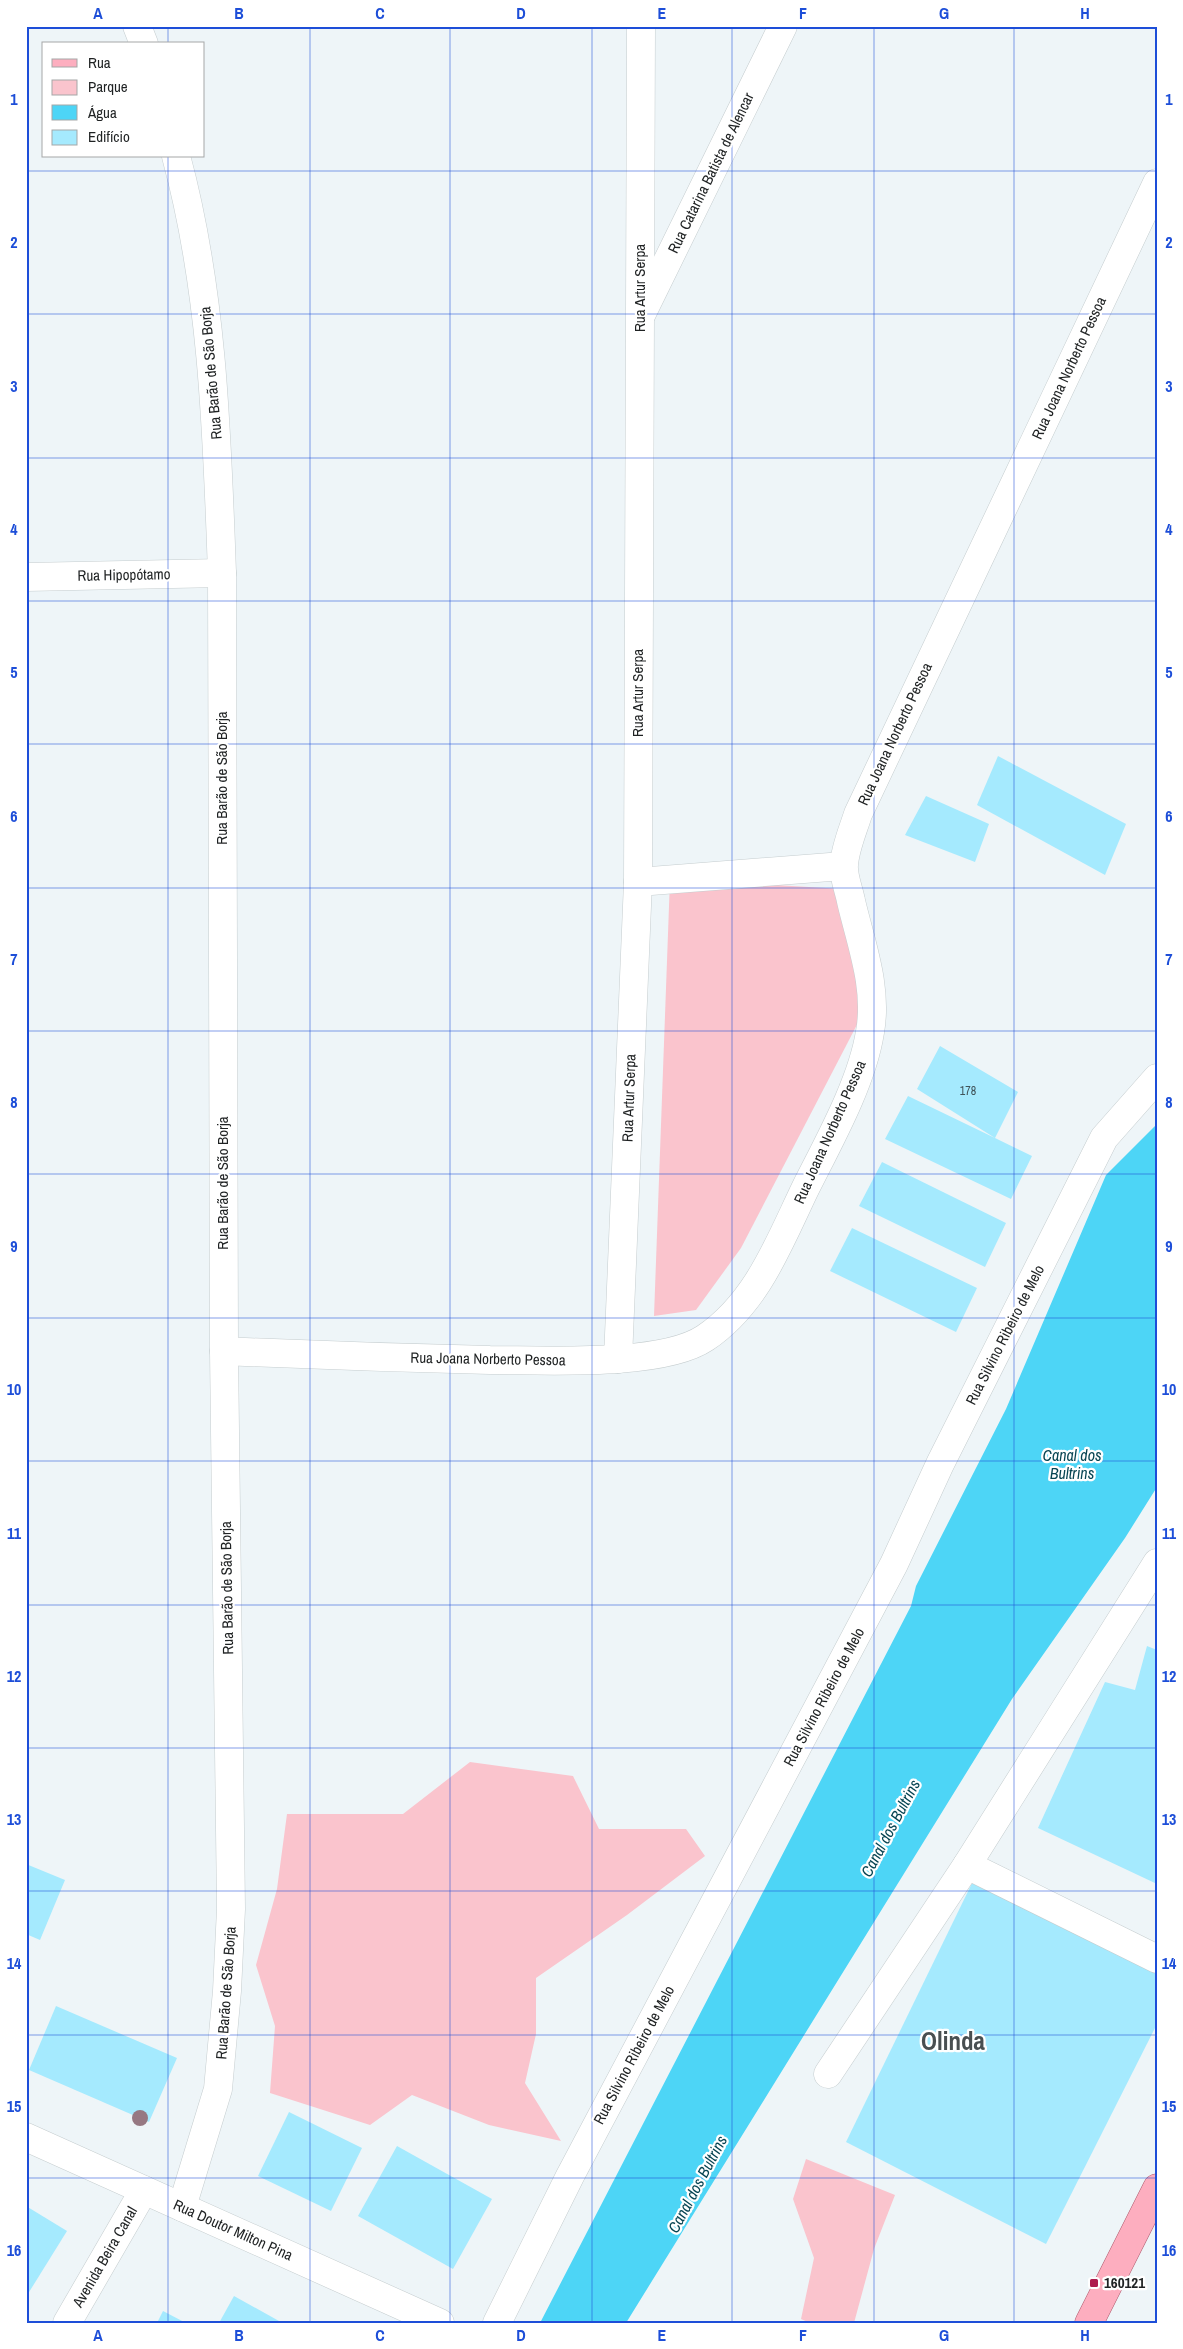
<svg xmlns="http://www.w3.org/2000/svg" width="1183" height="2349" font-family="'Archivo Narrow',sans-serif">
<style>
.green{fill:#fac4cd}
.water{fill:#4dd5f6}
.building{fill:#a5eafe}
.lines{fill:none;stroke-linecap:round;stroke-linejoin:round}
.minor-casing{stroke:#c5cdcf;stroke-width:29}
.major-casing{stroke:#ae5a6d;stroke-width:29}
.minor{stroke:#fff;stroke-width:28}
.major{stroke:#fdaebf;stroke-width:28}
.tree{fill:#967882}
.grid{fill:none;stroke:#1d4ed8;stroke-width:1;stroke-opacity:0.55}
.poi-dot{fill:#ad1b4d;stroke:#fff;stroke-width:2}
.labels{text-anchor:middle;stroke-width:4.5;stroke-linejoin:round;paint-order:stroke}
.number-label{font-size:12px;fill:#40545a}
.street-label{font-size:15px;fill:#1f2223;stroke:#fff}
.poi-label{font-size:15px;font-weight:bold;fill:#1f2223;stroke:#fff;text-anchor:start}
.water-label{font-size:16px;font-style:italic;fill:#074553;stroke:#fff}
.town-label{font-size:25px;font-weight:bold;fill:#494f51;stroke:#fff}
.neatline{fill:none;stroke:#1d4ed8;stroke-width:2}
.grid-label{font-size:16px;text-anchor:middle;font-weight:bold;fill:#1d4ed8}
</style>
<rect width="100%" height="100%" fill="#eef5f8"/>
<g class="green">
<polygon points="670,879 843,889 861,1017 741,1248 696,1310 654,1316"/>
<polygon points="470,1762 573,1776 599,1829 686,1829 705,1856 627,1915 536,1978 536,2034 525,2083 561,2141 489,2125 412,2095 370,2125 270,2093 275,2026 256,1965 277,1889 287,1814 403,1814"/>
<polygon points="806,2159 895,2195 874,2249 854,2323 810,2323 801,2319 814,2258 793,2199"/>
</g>
<polygon class="water" points="1157,1124 1157,1487 1125,1538 1012,1699 626,2323 540,2323 911,1606 916,1586 1006,1409 1106,1175"/>
<g class="building">
<polygon points="998,756 1126,824 1105,875 977,805"/>
<polygon points="926,796 989,824 975,862 905,835"/>
<polygon points="940,1046 1018,1092 995,1138 1032,1156 1011,1199 885,1139 908,1096 995,1138 917,1089"/>
<polygon points="882,1162 1006,1223 985,1267 859,1206"/>
<polygon points="852,1228 977,1288 956,1332 830,1271"/>
<polygon points="1147,1646 1157,1650 1157,1884 1038,1828 1105,1682 1135,1690"/>
<polygon points="26,1864 65,1880 40,1940 26,1934"/>
<polygon points="974,1879 1157,1974 1157,2024 1046,2244 846,2142"/>
<polygon points="56,2006 177,2058 149,2122 29,2070"/>
<polygon points="289,2112 362,2148 331,2211 258,2176"/>
<polygon points="397,2146 492,2199 453,2269 358,2216"/>
<polygon points="26,2206 67,2231 26,2297"/>
<polygon points="234,2296 279,2321 278,2323 219,2323"/>
<polygon points="163,2311 186,2323 157,2323"/>
</g>
<g class="lines">
<defs>
<g id="minor">
<polyline points="137,26 144,44"/>
<path d="M176,156C213,292 217,434 222,573L224,1351L231,1909L227,1991L218,2089L182,2207"/>
<polyline points="642,313 783,26"/>
<polyline points="26,577 222,573"/>
<polyline points="638,882 843,866"/>
<path d="M224,1351C313,1355 401,1358 490,1360C544,1360 662,1367 705,1338C757,1303 779,1243 805,1189C828,1143 862,1083 870,1032C878,987 861,944 851,901C849,890 843,876 844,865C845,848 853,830 858,814L1157,183"/>
<polyline points="618,1359 638,882 641,26"/>
<polyline points="1157,1563 967,1865 1157,1959"/>
<polyline points="828,2074 967,1865"/>
<polyline points="26,2137 440,2323"/>
<polyline points="67,2323 144,2190"/>
<polyline points="497,2323 570,2176 894,1564 940,1464 1104,1138 1157,1078"/>
</g>
<polyline id="major" points="1089,2323 1157,2188"/>
</defs>
<use href="#minor" class="minor-casing"/>
<use href="#major" class="major-casing"/>
<use href="#minor" class="minor"/>
<use href="#major" class="major"/>
</g>
<circle class="tree" cx="140" cy="2118" r="8"/>
<path class="grid" d="M168,26V44M310,26V2323M450,26V2323M592,26V2323M732,26V2323M874,26V2323M1014,26V2323M168,156V2323M26,171H1157M26,314H1157M26,458H1157M26,601H1157M26,744H1157M26,888H1157M26,1031H1157M26,1174H1157M26,1318H1157M26,1461H1157M26,1605H1157M26,1748H1157M26,1891H1157M26,2035H1157M26,2178H1157"/>
<rect class="poi-dot" x="1089" y="2278" width="10" height="10" rx="2.5"/>
<g class="labels">
<g class="number-label">
<text x="968" y="1095">178</text>
</g>
<g class="street-label">
<text transform="translate(711 173) rotate(-64)" y="5">Rua Catarina Batista de Alencar</text>
<text transform="translate(640 288) rotate(-90)" y="5">Rua Artur Serpa</text>
<text transform="translate(1069 368) rotate(-65)" y="5">Rua Joana Norberto Pessoa</text>
<text transform="translate(211 373) rotate(-95)" y="5">Rua Barão de São Borja</text>
<text transform="translate(124 575) rotate(-1)" y="5">Rua Hipopótamo</text>
<text transform="translate(638 693) rotate(-90)" y="5">Rua Artur Serpa</text>
<text transform="translate(895 734) rotate(-65)" y="5">Rua Joana Norberto Pessoa</text>
<text transform="translate(222 778) rotate(-90)" y="5">Rua Barão de São Borja</text>
<text transform="translate(629 1098) rotate(-88)" y="5">Rua Artur Serpa</text>
<text transform="translate(830 1132) rotate(-66)" y="5">Rua Joana Norberto Pessoa</text>
<text transform="translate(223 1183) rotate(-90)" y="5">Rua Barão de São Borja</text>
<text transform="translate(1005 1335) rotate(-63)" y="5">Rua Silvino Ribeiro de Melo</text>
<text transform="translate(488 1359) rotate(1)" y="5">Rua Joana Norberto Pessoa</text>
<text transform="translate(227 1588) rotate(-91)" y="5">Rua Barão de São Borja</text>
<text transform="translate(824 1697) rotate(-62)" y="5">Rua Silvino Ribeiro de Melo</text>
<text transform="translate(226 1993) rotate(-86)" y="5">Rua Barão de São Borja</text>
<text transform="translate(634 2055) rotate(-62)" y="5">Rua Silvino Ribeiro de Melo</text>
<text transform="translate(233 2230) rotate(24)" y="5">Rua Doutor Milton Pina</text>
<text transform="translate(105 2257) rotate(-60)" y="5">Avenida Beira Canal</text>
</g>
<g class="poi-label">
<text x="1104" y="2288">160121</text>
</g>
<g class="water-label">
<text x="1072" y="1461">Canal dos<tspan x="1072" dy="18">Bultrins</tspan></text>
<text transform="translate(890 1828) rotate(-62)" y="6">Canal dos Bultrins</text>
<text transform="translate(697 2184) rotate(-62)" y="6">Canal dos Bultrins</text>
</g>
<g class="town-label">
<text x="953" y="2050">Olinda</text>
</g>
</g>
<rect width="1183" height="2349" fill="none" stroke="#ffffff" stroke-width="55"/>
<rect x="42" y="42" width="162" height="115" fill="#ffffff" stroke="#a5a7a7"/>
<rect x="52" y="59" width="25" height="8" fill="#fdaebf" stroke="#a5a7a7"/>
<text x="88" y="68" font-size="15" fill="#1f2223">Rua</text>
<rect x="52" y="80" width="25" height="15" fill="#fac4cd" stroke="#a5a7a7"/>
<text x="88" y="92" font-size="15" fill="#1f2223">Parque</text>
<rect x="52" y="105" width="25" height="15" fill="#4dd5f6" stroke="#a5a7a7"/>
<text x="88" y="118" font-size="15" fill="#1f2223">Água</text>
<rect x="52" y="130" width="25" height="15" fill="#a5eafe" stroke="#a5a7a7"/>
<text x="88" y="142" font-size="15" fill="#1f2223">Edifício</text>
<rect x="28" y="28" width="1128" height="2294" class="neatline"/>
<g class="grid-label">
<text x="98" y="19">A</text>
<text x="239" y="19">B</text>
<text x="380" y="19">C</text>
<text x="521" y="19">D</text>
<text x="662" y="19">E</text>
<text x="803" y="19">F</text>
<text x="944" y="19">G</text>
<text x="1085" y="19">H</text>
<text x="14" y="105">1</text>
<text x="1169" y="105">1</text>
<text x="14" y="248">2</text>
<text x="1169" y="248">2</text>
<text x="14" y="392">3</text>
<text x="1169" y="392">3</text>
<text x="14" y="535">4</text>
<text x="1169" y="535">4</text>
<text x="14" y="678">5</text>
<text x="1169" y="678">5</text>
<text x="14" y="822">6</text>
<text x="1169" y="822">6</text>
<text x="14" y="965">7</text>
<text x="1169" y="965">7</text>
<text x="14" y="1108">8</text>
<text x="1169" y="1108">8</text>
<text x="14" y="1252">9</text>
<text x="1169" y="1252">9</text>
<text x="14" y="1395">10</text>
<text x="1169" y="1395">10</text>
<text x="14" y="1539">11</text>
<text x="1169" y="1539">11</text>
<text x="14" y="1682">12</text>
<text x="1169" y="1682">12</text>
<text x="14" y="1825">13</text>
<text x="1169" y="1825">13</text>
<text x="14" y="1969">14</text>
<text x="1169" y="1969">14</text>
<text x="14" y="2112">15</text>
<text x="1169" y="2112">15</text>
<text x="14" y="2256">16</text>
<text x="1169" y="2256">16</text>
<text x="98" y="2341">A</text>
<text x="239" y="2341">B</text>
<text x="380" y="2341">C</text>
<text x="521" y="2341">D</text>
<text x="662" y="2341">E</text>
<text x="803" y="2341">F</text>
<text x="944" y="2341">G</text>
<text x="1085" y="2341">H</text>
</g>
</svg>
